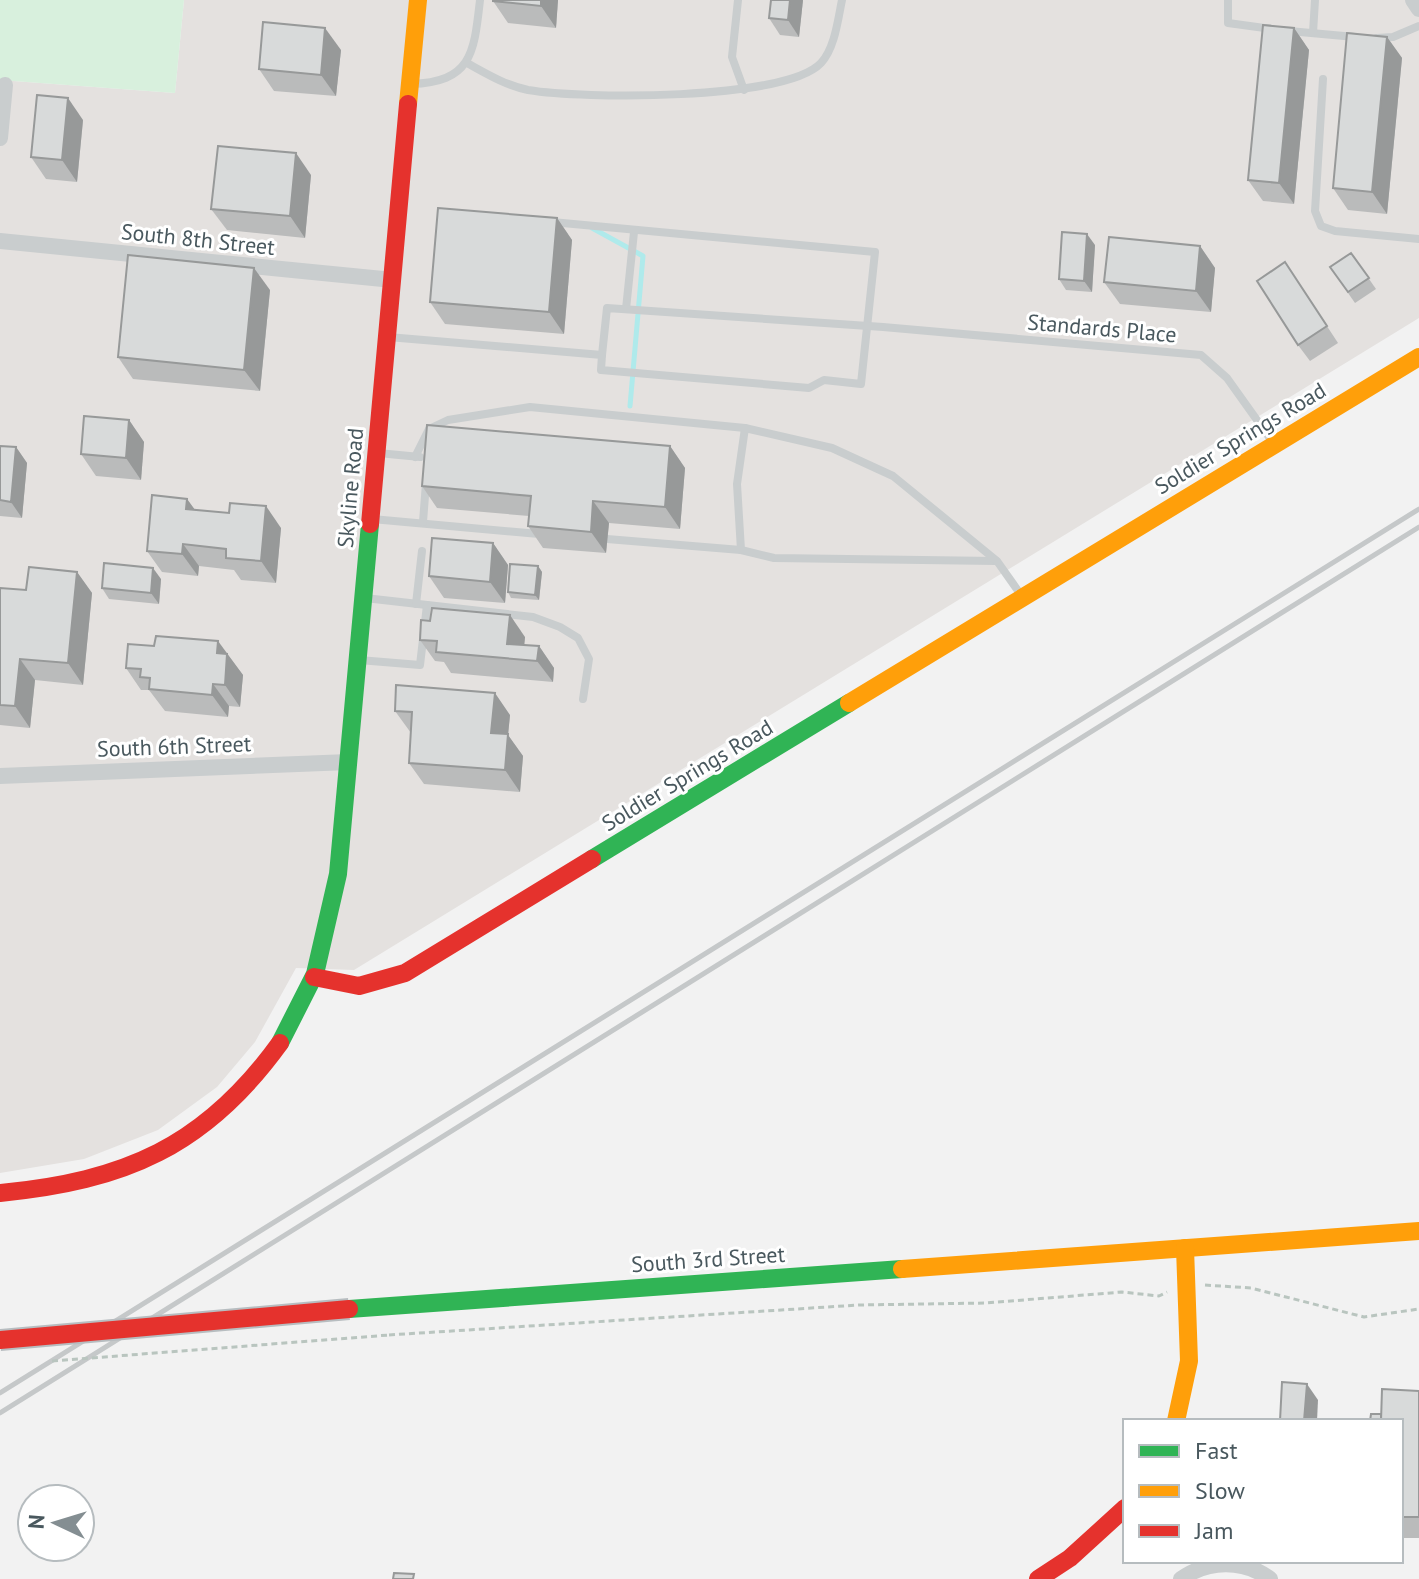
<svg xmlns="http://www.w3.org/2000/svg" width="1419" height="1579" font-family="'PT Sans',sans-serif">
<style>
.commercial{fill:#e4e1df}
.green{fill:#d8f0dd}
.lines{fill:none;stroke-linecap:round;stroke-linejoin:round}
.stream{stroke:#afeaeb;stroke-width:5}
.path{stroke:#b9c5bf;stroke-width:3;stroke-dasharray:6 4;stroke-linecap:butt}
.lane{stroke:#c9cdce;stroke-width:8}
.street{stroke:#c9cdce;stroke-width:16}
.fast{stroke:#30b455;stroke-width:18}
.slow{stroke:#ff9f0a;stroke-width:18}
.jam{stroke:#e5322d;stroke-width:18}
.rail{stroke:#c5c8c9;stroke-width:5}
.jam-bridge-casing{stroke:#b7bdc0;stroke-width:22;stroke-linecap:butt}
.path-bridge{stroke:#b9c5bf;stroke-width:3;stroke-dasharray:6 4;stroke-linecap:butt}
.jam-bridge{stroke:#e5322d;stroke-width:18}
.wall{fill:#babbbb}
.shaded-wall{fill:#979999}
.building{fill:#d8dada;stroke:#979999;stroke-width:2}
.labels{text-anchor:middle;stroke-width:6;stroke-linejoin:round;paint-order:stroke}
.street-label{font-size:22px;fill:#49585e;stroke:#fff}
</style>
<rect width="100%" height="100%" fill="#f2f2f2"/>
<polygon class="commercial" points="184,0 1419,0 1419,318 354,970 296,968 255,1042 217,1087 158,1130 84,1159 0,1173 0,80 175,93"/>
<polygon class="green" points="0,0 184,0 175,93 0,80"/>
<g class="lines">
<polyline class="stream" points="592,228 643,256 630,406"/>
<g class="path">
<polyline points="1205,1285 1251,1288 1364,1317 1419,1309"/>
<polyline points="389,1335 859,1305 986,1303 1122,1292 1159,1296 1167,1292"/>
</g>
<g class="lane">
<polyline points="738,0 732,57 744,90"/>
<polyline points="1228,0 1228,23 1272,29"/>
<polyline points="1289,31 1355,37"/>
<polyline points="1313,33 1315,0"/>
<polyline points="1377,38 1393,37 1419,26"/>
<path d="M467,63C487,74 505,85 528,90C581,99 785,101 821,63C835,48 838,19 842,0"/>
<polyline points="1323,79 1315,211 1321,226 1335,231 1419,239"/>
<path d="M411,84C472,82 474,53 480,0"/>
<polyline points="626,309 634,232"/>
<polyline points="388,337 602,355 601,370 809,388 824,380 861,384 875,252 552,222"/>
<polyline points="602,355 607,308 883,327 1201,355 1227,378 1274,444"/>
<polyline points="745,428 737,484 741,550 774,558 996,561"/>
<polyline points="378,453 420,457"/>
<polyline points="415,457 429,429 448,420 530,407 745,428 832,448 893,476 997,561 1021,595"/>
<polyline points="372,519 539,534"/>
<polyline points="423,522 426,483"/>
<polyline points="607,539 741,550"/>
<polyline points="365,598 533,617 560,627 578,638 589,659 583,699"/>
<polyline points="416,604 422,551"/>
<polyline points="359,660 420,665 427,605"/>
</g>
<g class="street">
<polyline points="1413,0 1419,9"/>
<polyline points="0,138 5,85"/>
<polyline points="0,241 393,280"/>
<polyline points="0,776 349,762"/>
<path d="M1181,1579C1208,1560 1243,1559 1270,1579"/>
</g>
<g class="fast">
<polyline points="592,859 849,703"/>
<polyline points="280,1043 315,974 338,874 370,524"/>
<polyline points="349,1309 902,1269"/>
</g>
<g class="slow">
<polyline points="408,104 418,0"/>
<polyline points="849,703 1419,357"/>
<polyline points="902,1269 1419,1231"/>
<polyline points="1176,1421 1189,1361 1185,1248"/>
</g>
<g class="jam">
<polyline points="370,524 408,104"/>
<polyline points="314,977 359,986 405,973 592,859"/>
<path d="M0,1193C124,1181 205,1147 280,1043"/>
<polyline points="1038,1579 1070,1558 1125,1508"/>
</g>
<g class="rail">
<polyline points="0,1393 1419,509"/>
<polyline points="0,1413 1419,527"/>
</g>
<defs>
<polyline id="jam-bridge" points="0,1340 349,1309"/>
</defs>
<use href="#jam-bridge" class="jam-bridge-casing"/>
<polyline class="path-bridge" points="52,1361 389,1335"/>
<use href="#jam-bridge" class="jam-bridge"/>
</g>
<g class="wall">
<polygon points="558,0 556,28 508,23 493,1"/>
<polygon points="803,0 799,37 780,35 769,18"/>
<polygon points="1294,28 1309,50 1294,204 1263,201 1248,180"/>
<polygon points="1387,37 1402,58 1387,214 1348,210 1333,188"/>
<polygon points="341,50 336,96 274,91 259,69"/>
<polygon points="83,120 77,182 46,179 31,157"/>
<polygon points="311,175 305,238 227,230 211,209"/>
<polygon points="557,218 572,240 564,334 445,324 430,302"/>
<polygon points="1095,245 1092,292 1066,290 1059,279"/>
<polygon points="1200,246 1215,268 1211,312 1120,304 1104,282"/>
<polygon points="1351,253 1376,289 1355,303 1330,267"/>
<polygon points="1296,279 1338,343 1310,361 1298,345"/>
<polygon points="270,290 260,391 133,379 118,357"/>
<polygon points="129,420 144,442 141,480 96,476 81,454"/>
<polygon points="0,446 16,447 27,463 22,518 0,516"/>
<polygon points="670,446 685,468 680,529 609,523 606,553 543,548 528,526 529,516 437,508 422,486"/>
<polygon points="187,499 195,510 281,528 276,583 241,580 234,570 199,566 198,576 162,572 147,551"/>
<polygon points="493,543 508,565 505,603 444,598 429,576"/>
<polygon points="538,566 542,572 539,600 511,598 508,592"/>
<polygon points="77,572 92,593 83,685 35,680 30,728 0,725 0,588 26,590"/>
<polygon points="161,579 159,604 109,599 102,588"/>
<polygon points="525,637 524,645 539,646 554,668 553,682 451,673 444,662 435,661 420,640"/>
<polygon points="227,654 243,675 240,707 229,706 228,717 165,711 149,690 141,690 126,668"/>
<polygon points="395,711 510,715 508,735 523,756 520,792 424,784 409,763 411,733"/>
<polygon points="1419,1391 1419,1538 1401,1538 1401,1421 1381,1414"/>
</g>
<g class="shaded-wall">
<polygon points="541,0 558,0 556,28 541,6"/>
<polygon points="790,0 803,0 799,37 788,20"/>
<polygon points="325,28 341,50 336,96 321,75"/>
<polygon points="1294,28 1309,50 1294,204 1279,183"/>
<polygon points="1387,37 1402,58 1387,214 1372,192"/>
<polygon points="68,98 83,120 77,182 62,160"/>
<polygon points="296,153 311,175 305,238 290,216"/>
<polygon points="557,218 572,240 564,334 549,312"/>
<polygon points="1087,234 1095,245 1092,292 1084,281"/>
<polygon points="1200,246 1215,268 1211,312 1196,291"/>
<polygon points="254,268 270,290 260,391 244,370"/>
<polygon points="129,420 144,442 141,480 126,458"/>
<polygon points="670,446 685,468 680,529 665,507"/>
<polygon points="16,447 27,463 22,518 11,502"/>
<polygon points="187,499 203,521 186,509"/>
<polygon points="593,501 609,523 606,553 591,532"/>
<polygon points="266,506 281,528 276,583 261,561"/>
<polygon points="493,543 508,565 505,603 490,582"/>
<polygon points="183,544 199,566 198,576 182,554"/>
<polygon points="538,566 542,572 539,600 535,595"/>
<polygon points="153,568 161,579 159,604 151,593"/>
<polygon points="77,572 92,593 83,685 68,663"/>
<polygon points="510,615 525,637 523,659 507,644"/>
<polygon points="218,641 243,675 240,707 225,685 217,653"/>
<polygon points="539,646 554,668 553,682 537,661"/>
<polygon points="20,659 35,680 30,728 15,706"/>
<polygon points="213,684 229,706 228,717 212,695"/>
<polygon points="495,693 510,715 508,735 523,756 520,792 505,770 491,733"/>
<polygon points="1307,1384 1318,1400 1317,1421 1304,1421"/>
</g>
<g class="building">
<polygon points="493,0 541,0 541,6 493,1"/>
<polygon points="771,0 790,0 788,20 769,18"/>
<polygon points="263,22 325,28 321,75 259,69"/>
<polygon points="1263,25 1294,28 1279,183 1248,180"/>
<polygon points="1347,33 1387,37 1372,192 1333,188"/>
<polygon points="37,95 68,98 62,160 31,157"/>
<polygon points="218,146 296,153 290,216 211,209"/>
<polygon points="438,208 557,218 549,312 430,302"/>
<polygon points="1062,232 1087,234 1084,281 1059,279"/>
<polygon points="1109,237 1200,246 1196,291 1104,282"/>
<polygon points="1351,253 1369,278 1348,292 1330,267"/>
<polygon points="128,255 254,268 244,370 118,357"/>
<polygon points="1285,262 1327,326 1298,345 1257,281"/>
<polygon points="84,416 129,420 126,458 81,454"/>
<polygon points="427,425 670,446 665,507 593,501 591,532 528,526 531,496 422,486"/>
<polygon points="0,446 16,447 11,502 0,500"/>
<polygon points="152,495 187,499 186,509 229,513 230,503 266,506 261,561 226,558 226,549 183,544 182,554 147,551"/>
<polygon points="432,538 493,543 490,582 429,576"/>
<polygon points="104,563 153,568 151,593 102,588"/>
<polygon points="510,564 538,566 535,595 508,592"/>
<polygon points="29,567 77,572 68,663 20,659 15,706 0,705 0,588 26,590"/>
<polygon points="432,608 510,615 507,644 539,646 537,661 436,652 437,641 420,640 421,620 430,621"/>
<polygon points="156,636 218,641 217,653 227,654 225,685 213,684 212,695 149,689 150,678 140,677 141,669 126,668 128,644 154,646"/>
<polygon points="396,685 495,693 491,733 508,734 505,770 409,763 412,712 395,711"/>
<polygon points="1282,1382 1307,1384 1304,1421 1280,1421"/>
<polygon points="1382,1389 1419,1391 1419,1517 1401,1517 1401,1421 1381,1421"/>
<polygon points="1371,1414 1381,1414 1381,1421 1370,1421"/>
<polygon points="394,1573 414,1574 413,1579 393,1579"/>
</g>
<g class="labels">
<g class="street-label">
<text transform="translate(198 239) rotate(6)" y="8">South 8th Street</text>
<text transform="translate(1102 328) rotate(5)" y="8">Standards Place</text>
<text transform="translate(1240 438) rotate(-31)" y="8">Soldier Springs Road</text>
<text transform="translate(350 488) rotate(-85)" y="8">Skyline Road</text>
<text transform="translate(174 746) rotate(-2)" y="8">South 6th Street</text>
<text transform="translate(687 775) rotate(-31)" y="8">Soldier Springs Road</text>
<text transform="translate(708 1259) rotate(-4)" y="8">South 3rd Street</text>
</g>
</g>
<rect x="1123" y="1419" width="280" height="144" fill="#ffffff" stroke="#b6bcbf" stroke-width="2"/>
<rect x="1139" y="1445" width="40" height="12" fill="#30b455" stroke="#b6bcbf" stroke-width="2"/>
<text x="1195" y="1459" font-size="24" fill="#49585e">Fast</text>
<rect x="1139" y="1485" width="40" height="12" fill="#ff9f0a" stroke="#b6bcbf" stroke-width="2"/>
<text x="1195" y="1499" font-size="24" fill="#49585e">Slow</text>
<rect x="1139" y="1525" width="40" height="12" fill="#e5322d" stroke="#b6bcbf" stroke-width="2"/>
<text x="1195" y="1539" font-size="24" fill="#49585e">Jam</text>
<g transform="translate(56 1523) rotate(274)"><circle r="38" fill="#ffffff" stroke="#b6bcbf" stroke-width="2"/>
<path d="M0-6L14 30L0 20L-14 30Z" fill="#848e92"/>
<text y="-12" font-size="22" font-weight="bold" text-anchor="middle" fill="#49585e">N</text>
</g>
</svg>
